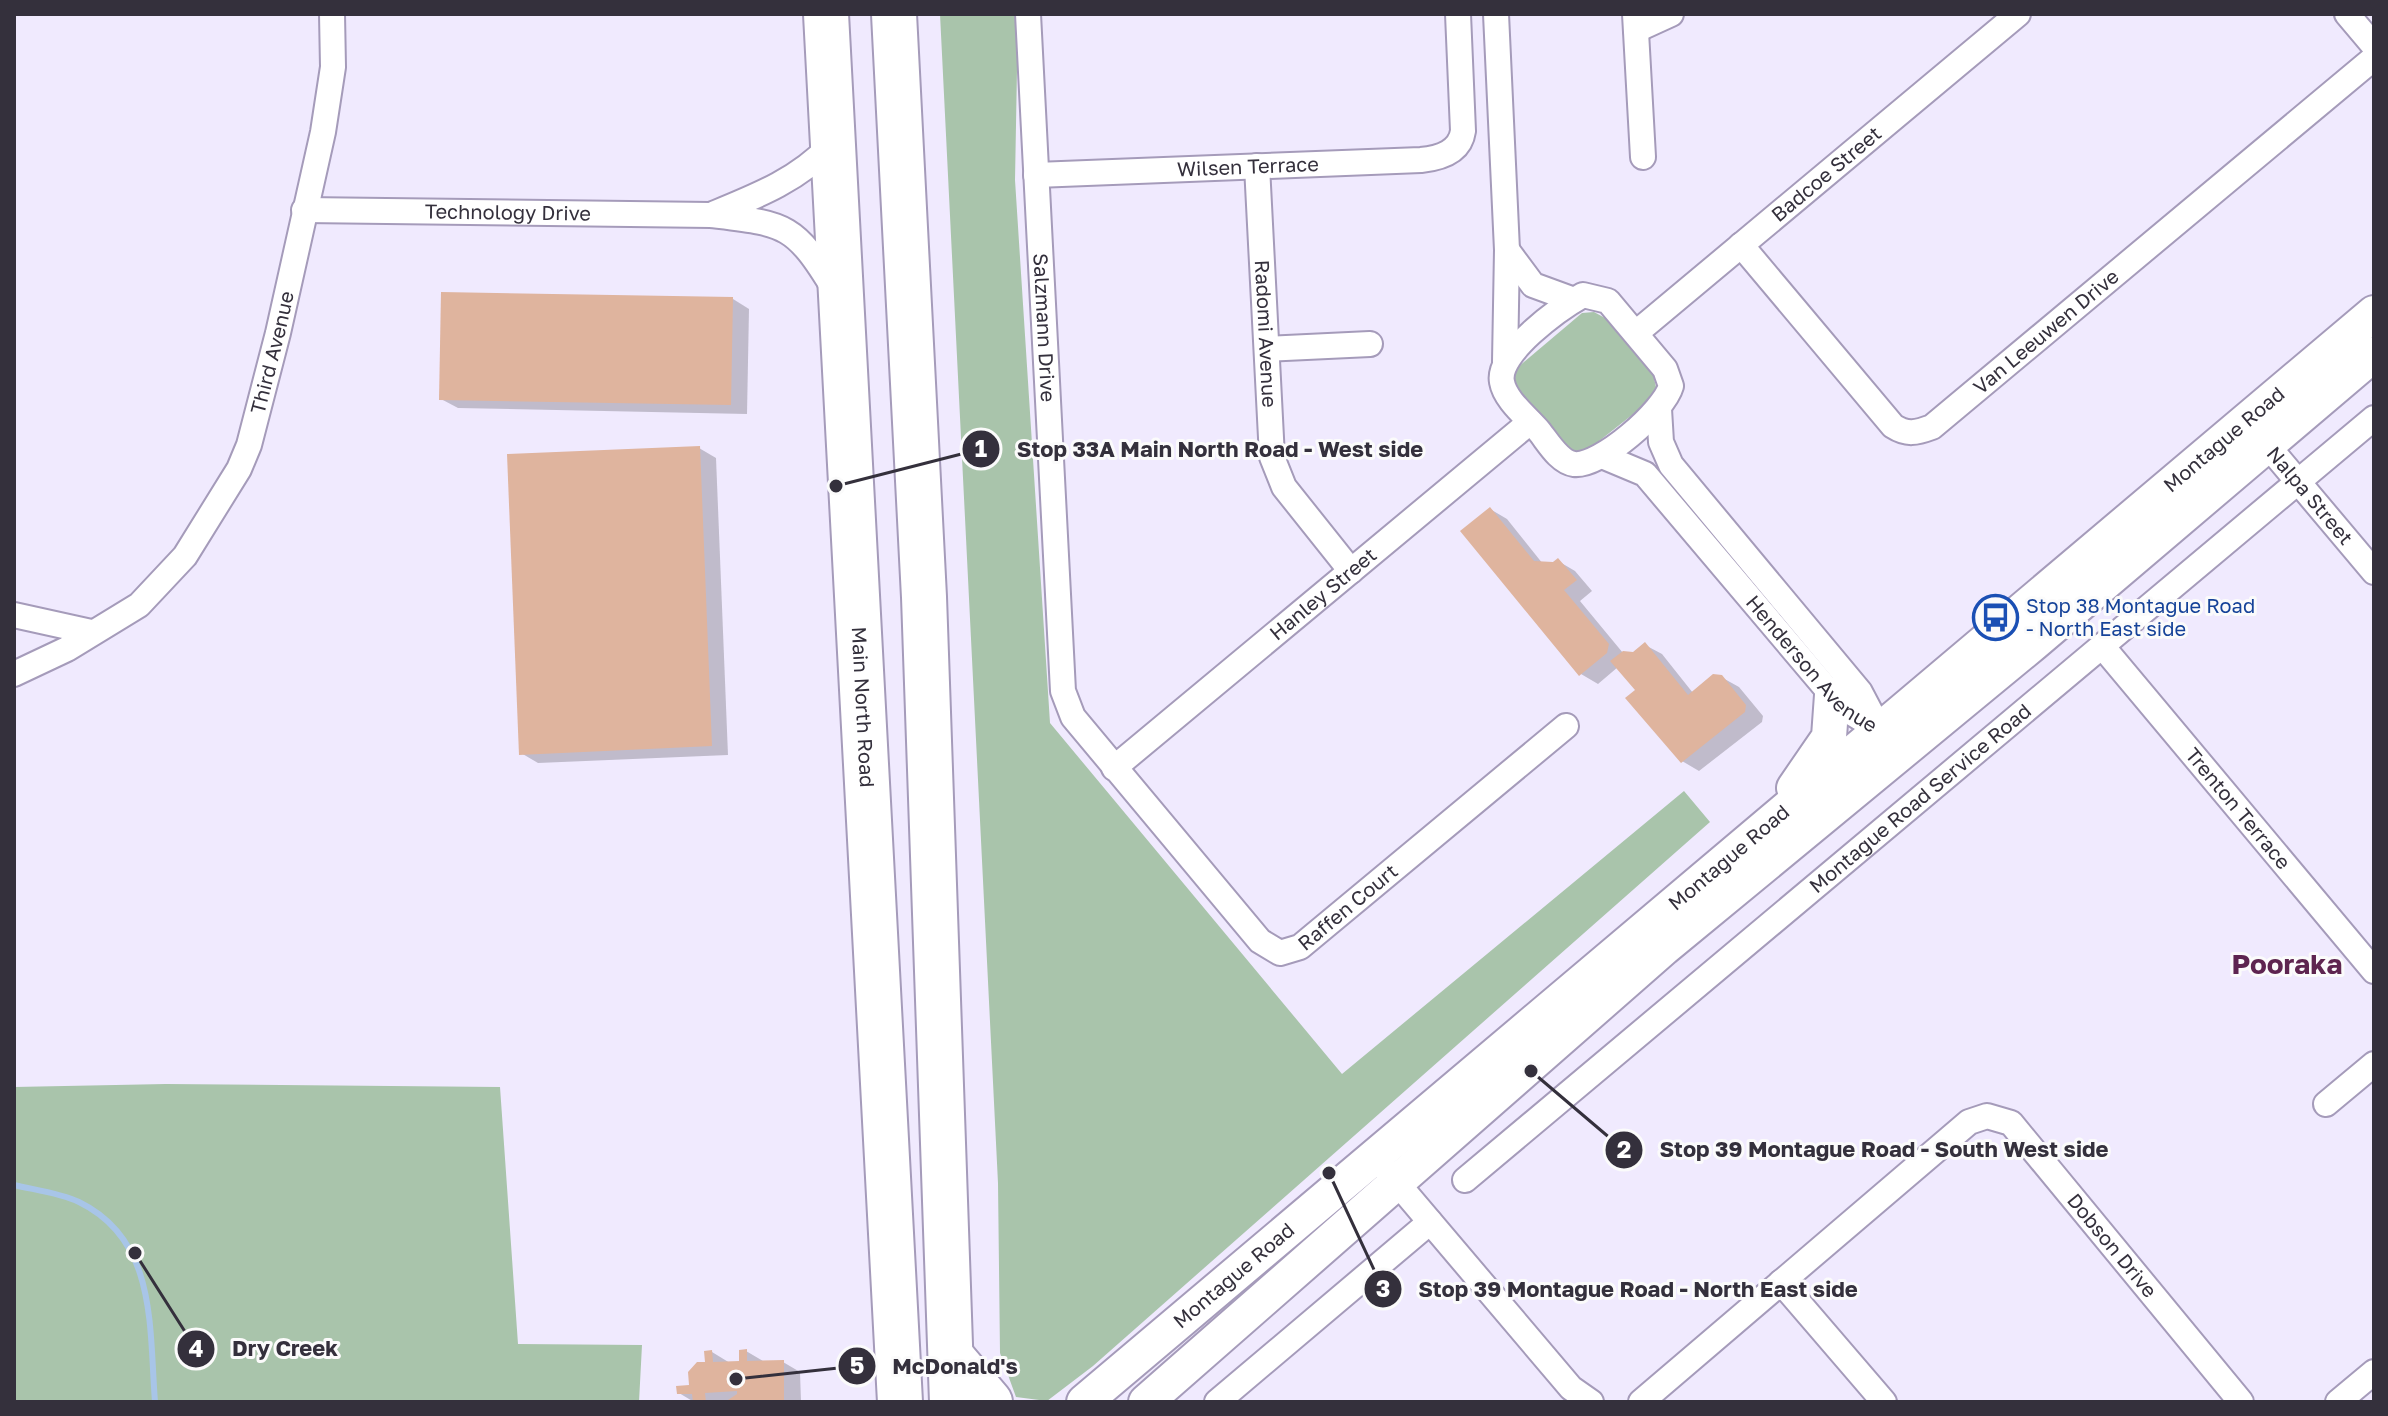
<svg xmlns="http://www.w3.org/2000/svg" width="2388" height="1416" font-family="'Golos Text',sans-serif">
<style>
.green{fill:#a9c4ab}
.shadow{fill:#0003}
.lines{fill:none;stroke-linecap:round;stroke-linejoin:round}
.stream{stroke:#a8c5e8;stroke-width:6}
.building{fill:#dfb49e}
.street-casing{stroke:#a59bba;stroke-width:28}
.secondary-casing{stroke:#a59bba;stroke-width:38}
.highway-casing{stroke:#a59bba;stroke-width:48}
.street{stroke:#fff;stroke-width:24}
.secondary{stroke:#fff;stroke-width:34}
.highway{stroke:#fff;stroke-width:44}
.labels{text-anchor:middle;stroke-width:6;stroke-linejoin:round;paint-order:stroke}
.street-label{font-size:20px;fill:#34303c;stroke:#fbfbfb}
.transit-label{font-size:20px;fill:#164399;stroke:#fbfbfb;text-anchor:start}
.district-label{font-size:28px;font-weight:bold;fill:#5e2550;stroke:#fbfbfb}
.leader{fill:none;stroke:#34303c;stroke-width:3}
.callout-dot{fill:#34303c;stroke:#fbfbfb;stroke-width:3}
.mark-label{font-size:24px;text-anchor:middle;font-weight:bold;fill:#fff}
.callout-label{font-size:22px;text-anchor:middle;font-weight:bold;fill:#34303c;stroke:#fbfbfb;stroke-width:6;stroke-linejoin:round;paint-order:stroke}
</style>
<rect width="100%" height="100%" fill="#f0eafe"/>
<g class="green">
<polygon points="940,14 1018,14 1015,180 1050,723 1342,1074 1684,791 1710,822 1093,1366 1047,1401 1016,1397 1000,1353 998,1183"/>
<polygon points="1594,312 1605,318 1653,374 1656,387 1651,400 1589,449 1579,452 1567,448 1516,387 1513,377 1518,367 1582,313"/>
<polygon points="166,1084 500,1087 518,1344 642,1345 639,1402 14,1402 14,1087"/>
</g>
<g class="shadow">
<polygon points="733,299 749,309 747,414 458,408 441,399"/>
<polygon points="699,448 716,458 728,755 538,763 521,753"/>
<polygon points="1490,509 1507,519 1543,564 1558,561 1575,571 1592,591 1580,601 1623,653 1634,654 1645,645 1662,654 1693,693 1721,677 1739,687 1763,716 1762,722 1699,771 1682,761 1638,690 1618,667 1598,684 1581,674"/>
<polygon points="746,1351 763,1361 783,1362 800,1372 801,1402 694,1402 679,1393 691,1387 712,1352 730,1363 741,1363"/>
</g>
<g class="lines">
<path class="stream" d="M14,1185C35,1190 60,1193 79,1202C157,1240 149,1326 155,1402"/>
</g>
<g class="building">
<polygon points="441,292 733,297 731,405 439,400"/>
<polygon points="700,446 712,746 519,755 507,454"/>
<polygon points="1490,507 1534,561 1553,562 1558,558 1577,580 1564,590 1609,644 1607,653 1579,676 1460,531"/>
<polygon points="1645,642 1688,695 1713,674 1722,675 1746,705 1745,712 1681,763 1625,698 1635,690 1610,661 1623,651 1633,652"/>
<polygon points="747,1349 747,1361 784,1360 784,1402 725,1402 737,1394 737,1391 705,1393 706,1402 693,1402 692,1394 677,1394 676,1386 689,1385 688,1372 697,1362 705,1362 704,1351 712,1350 713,1362 739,1361 739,1350"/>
</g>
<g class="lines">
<defs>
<g id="street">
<path id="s1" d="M1028,14L1063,691L1073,717L1260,941L1280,953L1300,947L1566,726"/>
<polyline points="1496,14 1507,250 1505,362"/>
<polyline points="1635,14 1643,157"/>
<polyline points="2347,14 2374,46"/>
<polyline points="1636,30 1671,14"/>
<path id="s2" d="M1257,166L1272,457L1284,487L1351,571"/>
<path id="s3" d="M1036,175L1421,160C1440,158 1460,152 1463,131L1458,14"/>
<path id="s4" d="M304,210L711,215C785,224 794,223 834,289"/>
<path d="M713,214C757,196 798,180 831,145"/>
<path id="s5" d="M1741,245L1893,426C1907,435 1916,433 1932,427L2374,58"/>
<polyline points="1507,250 1533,285 1574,300"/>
<path d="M1583,295L1608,301L1665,369L1671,386C1664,411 1600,467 1574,464C1559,462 1548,442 1539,431C1527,417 1505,400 1502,382C1496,353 1560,308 1583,295Z"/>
<path id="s6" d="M1636,333L2018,14"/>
<polyline points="1267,349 1370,344"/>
<polyline points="1659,409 1661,442 1671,465 1860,692 1880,730"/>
<path id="s7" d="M2257,433L2374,572"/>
<path id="s8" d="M1602,456L1645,474L1842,707L1878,729"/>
<polyline points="14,615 91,632"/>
<path id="s9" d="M2102,646L2374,971"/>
<path id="s10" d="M14,674L67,649L139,605L185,556L239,469L249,445L278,333L323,132L333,67L332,14"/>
<path id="s11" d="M1114,768L1530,422"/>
<polyline points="2326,1104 2374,1064"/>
<polyline points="1387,1171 1571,1388 1591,1402"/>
<path id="s12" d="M1465,1180L2374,418"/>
<polyline points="1781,1282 1884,1402"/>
<polyline points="1217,1402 1430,1222"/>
<path id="s13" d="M1641,1402L1969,1122L1987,1116L2011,1123L2241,1402"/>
<polyline points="2338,1402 2374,1372"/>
</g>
<g id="secondary">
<polyline points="1794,788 1829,737 1832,695"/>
<path id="s14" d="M1084,1402L2374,313"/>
<polyline points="1146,1402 1664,948 2034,643 2374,354"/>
</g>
<g id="highway">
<path id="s15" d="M826,14L900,1402"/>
<polyline points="894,14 924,597 952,1402"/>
<polyline points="951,1356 990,1402"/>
</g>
</defs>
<use href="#street" class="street-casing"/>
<use href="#secondary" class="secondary-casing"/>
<use href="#highway" class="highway-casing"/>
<use href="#street" class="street"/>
<use href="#secondary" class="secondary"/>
<use href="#highway" class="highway"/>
</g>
<defs>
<symbol id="bus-ring" viewBox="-11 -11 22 22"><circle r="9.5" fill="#fbfbfb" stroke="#1a4fb4" stroke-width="1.5"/><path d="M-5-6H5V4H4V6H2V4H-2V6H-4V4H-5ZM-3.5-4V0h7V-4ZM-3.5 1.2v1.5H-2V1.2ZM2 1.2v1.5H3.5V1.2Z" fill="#1a4fb4"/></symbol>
</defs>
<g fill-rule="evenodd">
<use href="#bus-ring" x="1970" y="592" width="51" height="51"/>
</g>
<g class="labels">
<g class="street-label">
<text dy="7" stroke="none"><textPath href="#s3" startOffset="212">Wilsen Terrace</textPath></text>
<text dy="7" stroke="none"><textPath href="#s6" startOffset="248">Badcoe Street</textPath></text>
<text dy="7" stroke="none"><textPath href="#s4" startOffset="204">Technology Drive</textPath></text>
<text dy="7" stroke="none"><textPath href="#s1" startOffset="314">Salzmann Drive</textPath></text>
<text dy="7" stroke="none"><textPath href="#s5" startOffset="426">Van Leeuwen Drive</textPath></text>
<text dy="7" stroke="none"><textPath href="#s2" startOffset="168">Radomi Avenue</textPath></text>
<text dy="7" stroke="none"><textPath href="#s10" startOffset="434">Third Avenue</textPath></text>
<text dy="7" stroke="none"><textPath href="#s14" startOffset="1492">Montague Road</textPath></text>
<text dy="7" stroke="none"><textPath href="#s7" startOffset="82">Nalpa Street</textPath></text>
<text dy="7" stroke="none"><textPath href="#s11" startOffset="272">Hanley Street</textPath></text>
<text dy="7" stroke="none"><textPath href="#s8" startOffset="300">Henderson Avenue</textPath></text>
<text dy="7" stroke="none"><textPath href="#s15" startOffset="694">Main North Road</textPath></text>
<text dy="7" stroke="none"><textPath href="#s12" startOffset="594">Montague Road Service Road</textPath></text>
<text dy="7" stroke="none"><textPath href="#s9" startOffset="212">Trenton Terrace</textPath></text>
<text dy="7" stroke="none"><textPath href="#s14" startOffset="844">Montague Road</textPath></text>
<text dy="7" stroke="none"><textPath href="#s1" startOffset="1104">Raffen Court</textPath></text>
<text dy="7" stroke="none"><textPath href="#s13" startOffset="634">Dobson Drive</textPath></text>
<text dy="7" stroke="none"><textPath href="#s14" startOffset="196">Montague Road</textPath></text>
</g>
<g class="transit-label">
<text x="2026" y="613">Stop 38 Montague Road<tspan x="2026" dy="23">- North East side</tspan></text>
</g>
<g class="district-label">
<text x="2287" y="974">Pooraka</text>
</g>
</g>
<path class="leader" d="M836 486L981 449M1531 1071L1624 1150M1329 1173L1383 1289M135 1253L196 1349M736 1379L857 1366"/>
<g class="callout-dot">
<circle cx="836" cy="486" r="8"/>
<circle cx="1531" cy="1071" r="8"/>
<circle cx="1329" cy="1173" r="8"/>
<circle cx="135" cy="1253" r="8"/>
<circle cx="736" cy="1379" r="8"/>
<circle cx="981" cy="449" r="20"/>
<circle cx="1624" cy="1150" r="20"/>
<circle cx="1383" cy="1289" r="20"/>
<circle cx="196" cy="1349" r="20"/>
<circle cx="857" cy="1366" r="20"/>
</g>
<g class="mark-label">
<text x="981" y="457">1</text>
<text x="1624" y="1158">2</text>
<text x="1383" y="1297">3</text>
<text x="196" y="1357">4</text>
<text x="857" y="1374">5</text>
</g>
<g class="callout-label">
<text x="1220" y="457">Stop 33A Main North Road - West side</text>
<text x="1884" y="1157">Stop 39 Montague Road - South West side</text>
<text x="1638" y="1297">Stop 39 Montague Road - North East side</text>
<text x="285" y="1356">Dry Creek</text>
<text x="955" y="1374">McDonald's</text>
</g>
<rect width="2388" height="1416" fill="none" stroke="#34303c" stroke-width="32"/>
</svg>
